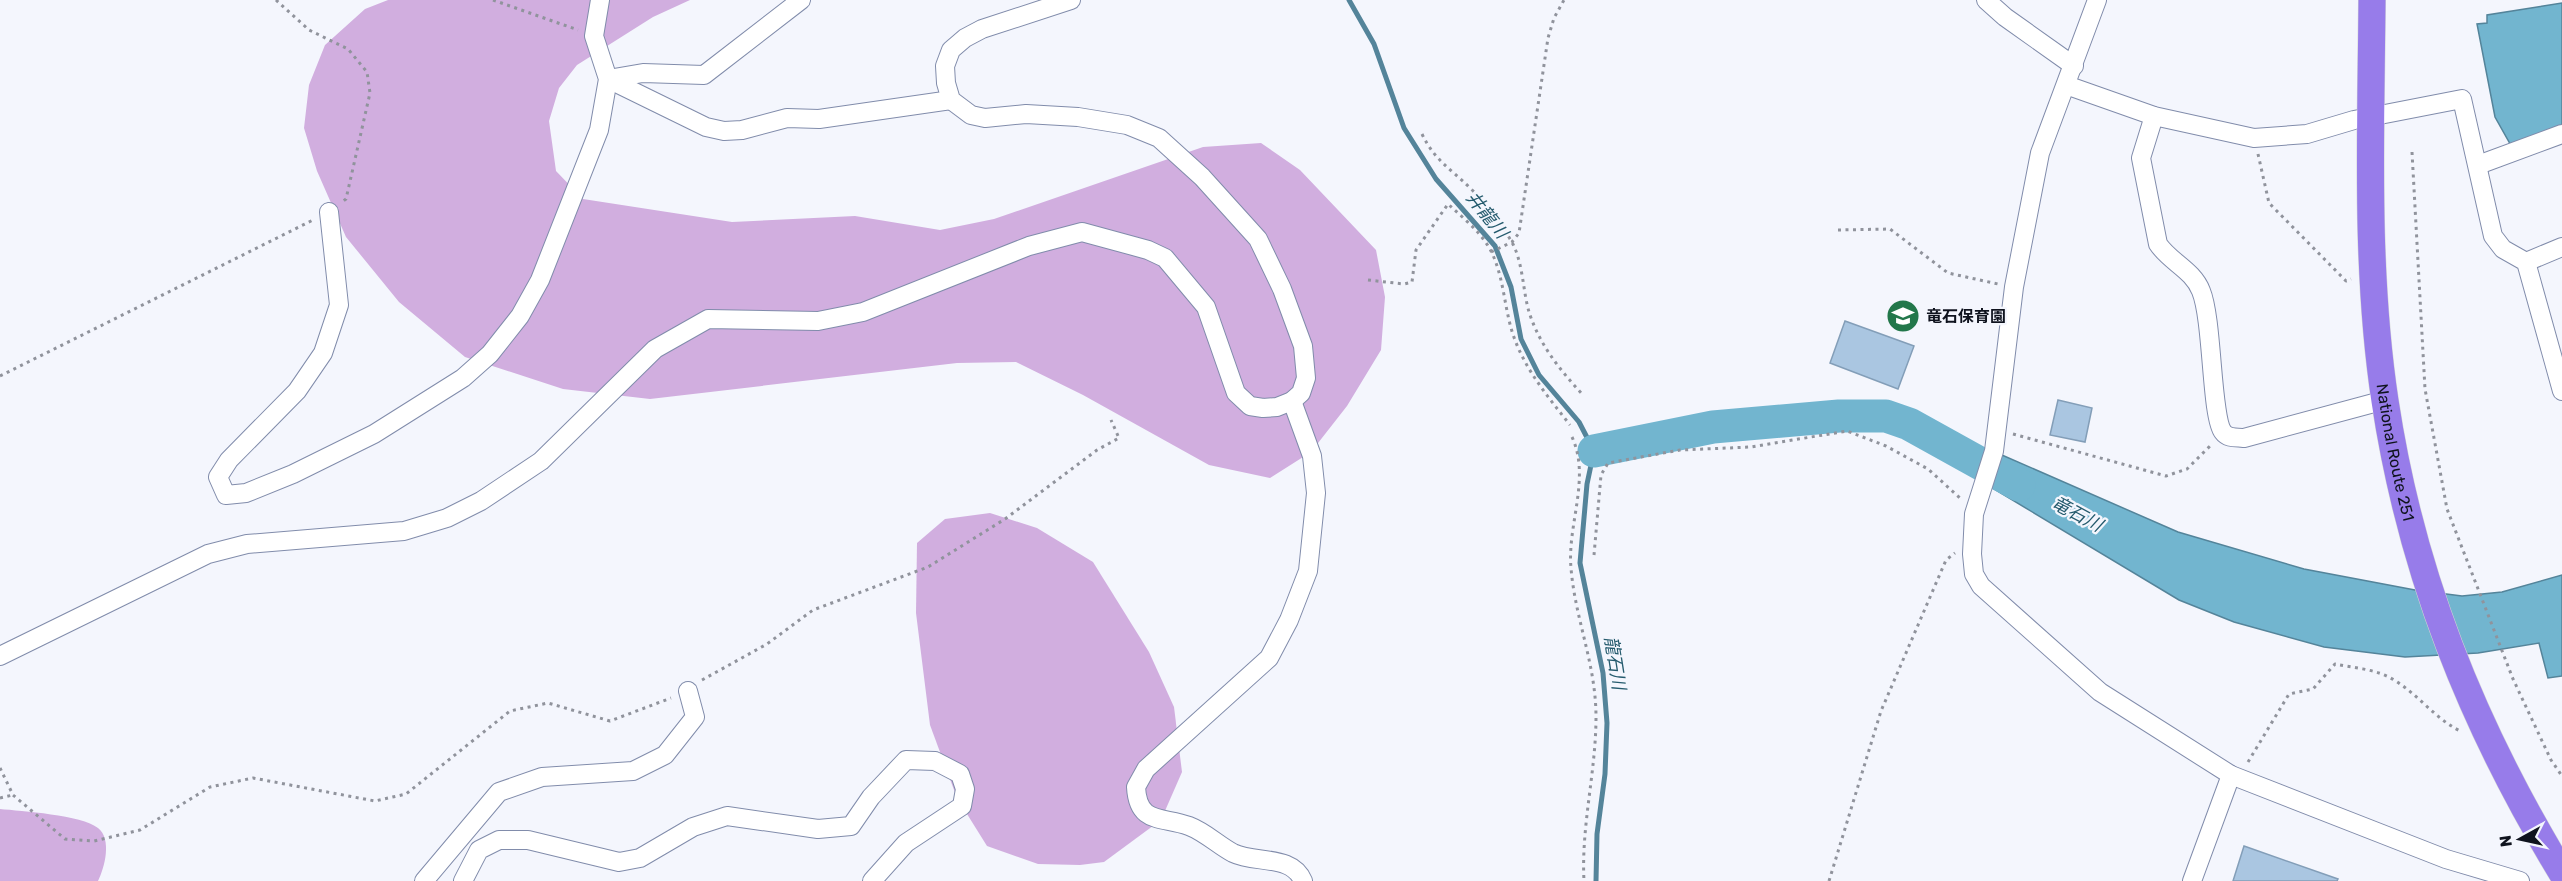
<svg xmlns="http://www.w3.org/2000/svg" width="2562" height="881" font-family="Rubik,'Noto Sans JP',sans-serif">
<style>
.forest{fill:#d1aedf}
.water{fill:#72b5cf;stroke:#54849a;stroke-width:1.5}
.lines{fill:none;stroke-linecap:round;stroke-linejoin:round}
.stream{stroke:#54849a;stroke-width:5}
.river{stroke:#72b5cf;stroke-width:33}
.building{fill:#aac6e1;stroke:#839eb8;stroke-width:1.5}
.minor-casing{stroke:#818cab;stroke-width:20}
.highway-casing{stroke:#d4d5d6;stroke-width:28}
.path{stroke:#90939c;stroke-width:3;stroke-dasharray:3 4.5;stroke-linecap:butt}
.minor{stroke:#fff;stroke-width:18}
.highway{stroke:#977cea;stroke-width:27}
.labels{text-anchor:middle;stroke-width:4.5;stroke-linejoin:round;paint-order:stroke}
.poi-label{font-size:16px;font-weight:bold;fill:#0f131e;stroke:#f4f6fd;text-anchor:start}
.street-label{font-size:16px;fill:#0f131e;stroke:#f4f6fd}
.water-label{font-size:18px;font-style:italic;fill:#255b6e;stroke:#f4f6fd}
</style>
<rect width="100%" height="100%" fill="#f4f6fd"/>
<g class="forest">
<polygon points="388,0 690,0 653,17 577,65 559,88 549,121 556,171 583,199 732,222 855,216 940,230 994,219 1203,147 1261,143 1300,170 1376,250 1385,297 1381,350 1347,406 1311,452 1270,478 1209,465 1083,395 1016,362 957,363 650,399 563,389 465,357 399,302 346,237 317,171 304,128 309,85 325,45 365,9"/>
<polygon points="990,513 1037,528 1093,562 1149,652 1174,707 1182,772 1161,820 1104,862 1080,865 1038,864 987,846 957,798 930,725 916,613 917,543 945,519"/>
<path d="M0,809C21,811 82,815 98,828C112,839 105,867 98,881H0Z"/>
</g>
<g class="water">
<polygon points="2562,3 2562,130 2513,149 2495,117 2477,24 2487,23 2487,15"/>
<polygon points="1995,452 2178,532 2304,569 2415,590 2462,596 2502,592 2562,575 2562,676 2548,678 2539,643 2478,653 2405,657 2324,647 2234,622 2179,600 1984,483"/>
</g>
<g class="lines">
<polyline class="stream" points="1349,0 1374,44 1404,128 1436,179 1495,246 1511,287 1521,339 1539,375 1579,422 1594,451 1587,484 1580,563 1603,673 1607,723 1605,774 1597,834 1596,881"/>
<polyline class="river" points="1594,451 1713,427 1839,416 1886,416 1909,424 2019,485"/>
</g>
<g class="building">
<polygon points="1845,321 1914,346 1898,389 1830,363"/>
<polygon points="2058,400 2092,408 2085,442 2050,435"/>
<polygon points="2244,846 2338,879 2337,881 2233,881"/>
</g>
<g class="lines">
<defs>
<g id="minor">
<polyline points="1986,0 2005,17 2074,66"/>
<polyline points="2097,0 2040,153 2014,287 1994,451 1974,514 1972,554 1974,574 1981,586 2100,692 2231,775 2446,859 2520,881"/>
<polyline points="608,79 706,127 724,131 742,130 787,118 819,119 951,100"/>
<polyline points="608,79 643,73 704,75 801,0"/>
<polyline points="2066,85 2154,116 2254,138 2307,134 2354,120 2462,99 2493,236 2503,249 2526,262 2562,391"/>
<path d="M2154,116L2141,158L2158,244C2170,262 2193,270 2201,291C2213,320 2211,417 2223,432C2228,439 2237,437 2244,438L2385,400"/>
<polyline points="2478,165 2562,134"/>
<polyline points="329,212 339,305 323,353 297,391 229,460 218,477 226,495 246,493 293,474 374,434 463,378 490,354 520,316 540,280 599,130 608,79 594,36 600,0"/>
<polyline points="2526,262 2562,247"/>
<path d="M1292,401L1312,456L1316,493L1308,571L1289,620L1269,658L1146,769L1136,787C1138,825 1162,816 1189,826C1205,832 1218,845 1233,853C1255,864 1292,854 1303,881"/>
<polyline points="0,656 208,554 247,544 404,531 447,518 481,501 541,461 655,349 708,319 818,321 863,312 1029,246 1082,232 1148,250 1165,258 1206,307 1236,393 1250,406 1263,408 1277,407 1292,401 1301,393 1306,378 1303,346 1282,289 1258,239 1202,177 1159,138 1127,125 1078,117 1026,114 985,118 971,115 951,100 946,83 945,66 951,50 965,38 982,29 1071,0"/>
<polyline points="424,881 499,792 542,777 633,771 665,755 695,717 688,691"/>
<polyline points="463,881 479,850 499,840 528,840 619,862 640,858 693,827 727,816 818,829 851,826 871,797 906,760 935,761 960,774 965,789 962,806 906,843 872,881"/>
<polyline points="2192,881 2231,775"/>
</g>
<g id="highway">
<path id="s1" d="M2372,0C2371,133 2365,269 2385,401C2411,573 2472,725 2562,873"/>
</g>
</defs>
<use href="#minor" class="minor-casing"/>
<use href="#highway" class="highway-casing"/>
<g class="path">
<polyline points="276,0 309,30 348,49 367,72 370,93 346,199 342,202"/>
<polyline points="493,0 578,30"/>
<path d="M1422,134C1435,161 1450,168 1470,188C1486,203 1499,220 1510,239C1524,261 1522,291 1530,315C1541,347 1561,371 1583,395"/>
<polyline points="2412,152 2425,389 2447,509 2513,679 2551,760 2562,776"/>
<polyline points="2258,154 2269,203 2346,281 2351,279"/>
<polyline points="1838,230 1890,229 1948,273 1998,284"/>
<polyline points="1491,252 1512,242 1519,233 1548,38 1554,18 1564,0"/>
<path d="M1368,280L1404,284L1412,282L1416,250L1448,204C1463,218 1481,232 1491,251C1505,279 1504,312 1515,340C1527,372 1549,398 1570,425"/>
<polyline points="0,376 313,220"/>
<polyline points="2013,434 2166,476 2187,469 2211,445"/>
<path d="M1572,437C1591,478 1567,525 1571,568C1575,619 1596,664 1596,717C1596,772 1581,826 1584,881"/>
<polyline points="1594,555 1601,475 1608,463 1680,450 1751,447 1847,431 1886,446 1928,469 1960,498"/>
<polyline points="702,680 767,644 813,610 928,567 1005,519 1097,450 1119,438 1111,420"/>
<path d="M2248,762L2289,694L2313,689L2335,664C2354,668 2377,669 2394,680C2419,695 2435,719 2462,732"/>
<polyline points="0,768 13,795 65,839 94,841 140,830 210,787 253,778 375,801 406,794 510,711 548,703 610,721 671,698"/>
<polyline points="0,798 13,795"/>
<polyline points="1829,881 1881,711 1946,560 1955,553"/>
</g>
<use href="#minor" class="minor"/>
<use href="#highway" class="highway"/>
</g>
<defs>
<symbol id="school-disc" viewBox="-11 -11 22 22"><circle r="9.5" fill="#22774a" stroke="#f4f6fd"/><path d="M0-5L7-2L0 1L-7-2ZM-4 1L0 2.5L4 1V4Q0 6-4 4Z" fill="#fff"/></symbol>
</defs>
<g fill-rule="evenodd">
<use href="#school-disc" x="1884" y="297" width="38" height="38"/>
</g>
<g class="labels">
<g class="poi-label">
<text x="1926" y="322">竜石保育園</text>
</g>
<g class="street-label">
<text dy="6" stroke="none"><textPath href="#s1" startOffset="454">National Route 251</textPath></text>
</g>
<g class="water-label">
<text transform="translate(1487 215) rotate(51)" y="6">井龍川</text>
<text transform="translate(2077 514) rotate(28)" y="6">竜石川</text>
<text transform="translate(1615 663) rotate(81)" y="6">龍石川</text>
</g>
</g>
<g transform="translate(2520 839) rotate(262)" stroke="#f4f6fd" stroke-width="4.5" paint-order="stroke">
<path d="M0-4.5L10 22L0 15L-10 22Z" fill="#0f131e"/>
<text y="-9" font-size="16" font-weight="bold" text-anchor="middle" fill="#0f131e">N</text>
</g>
</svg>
